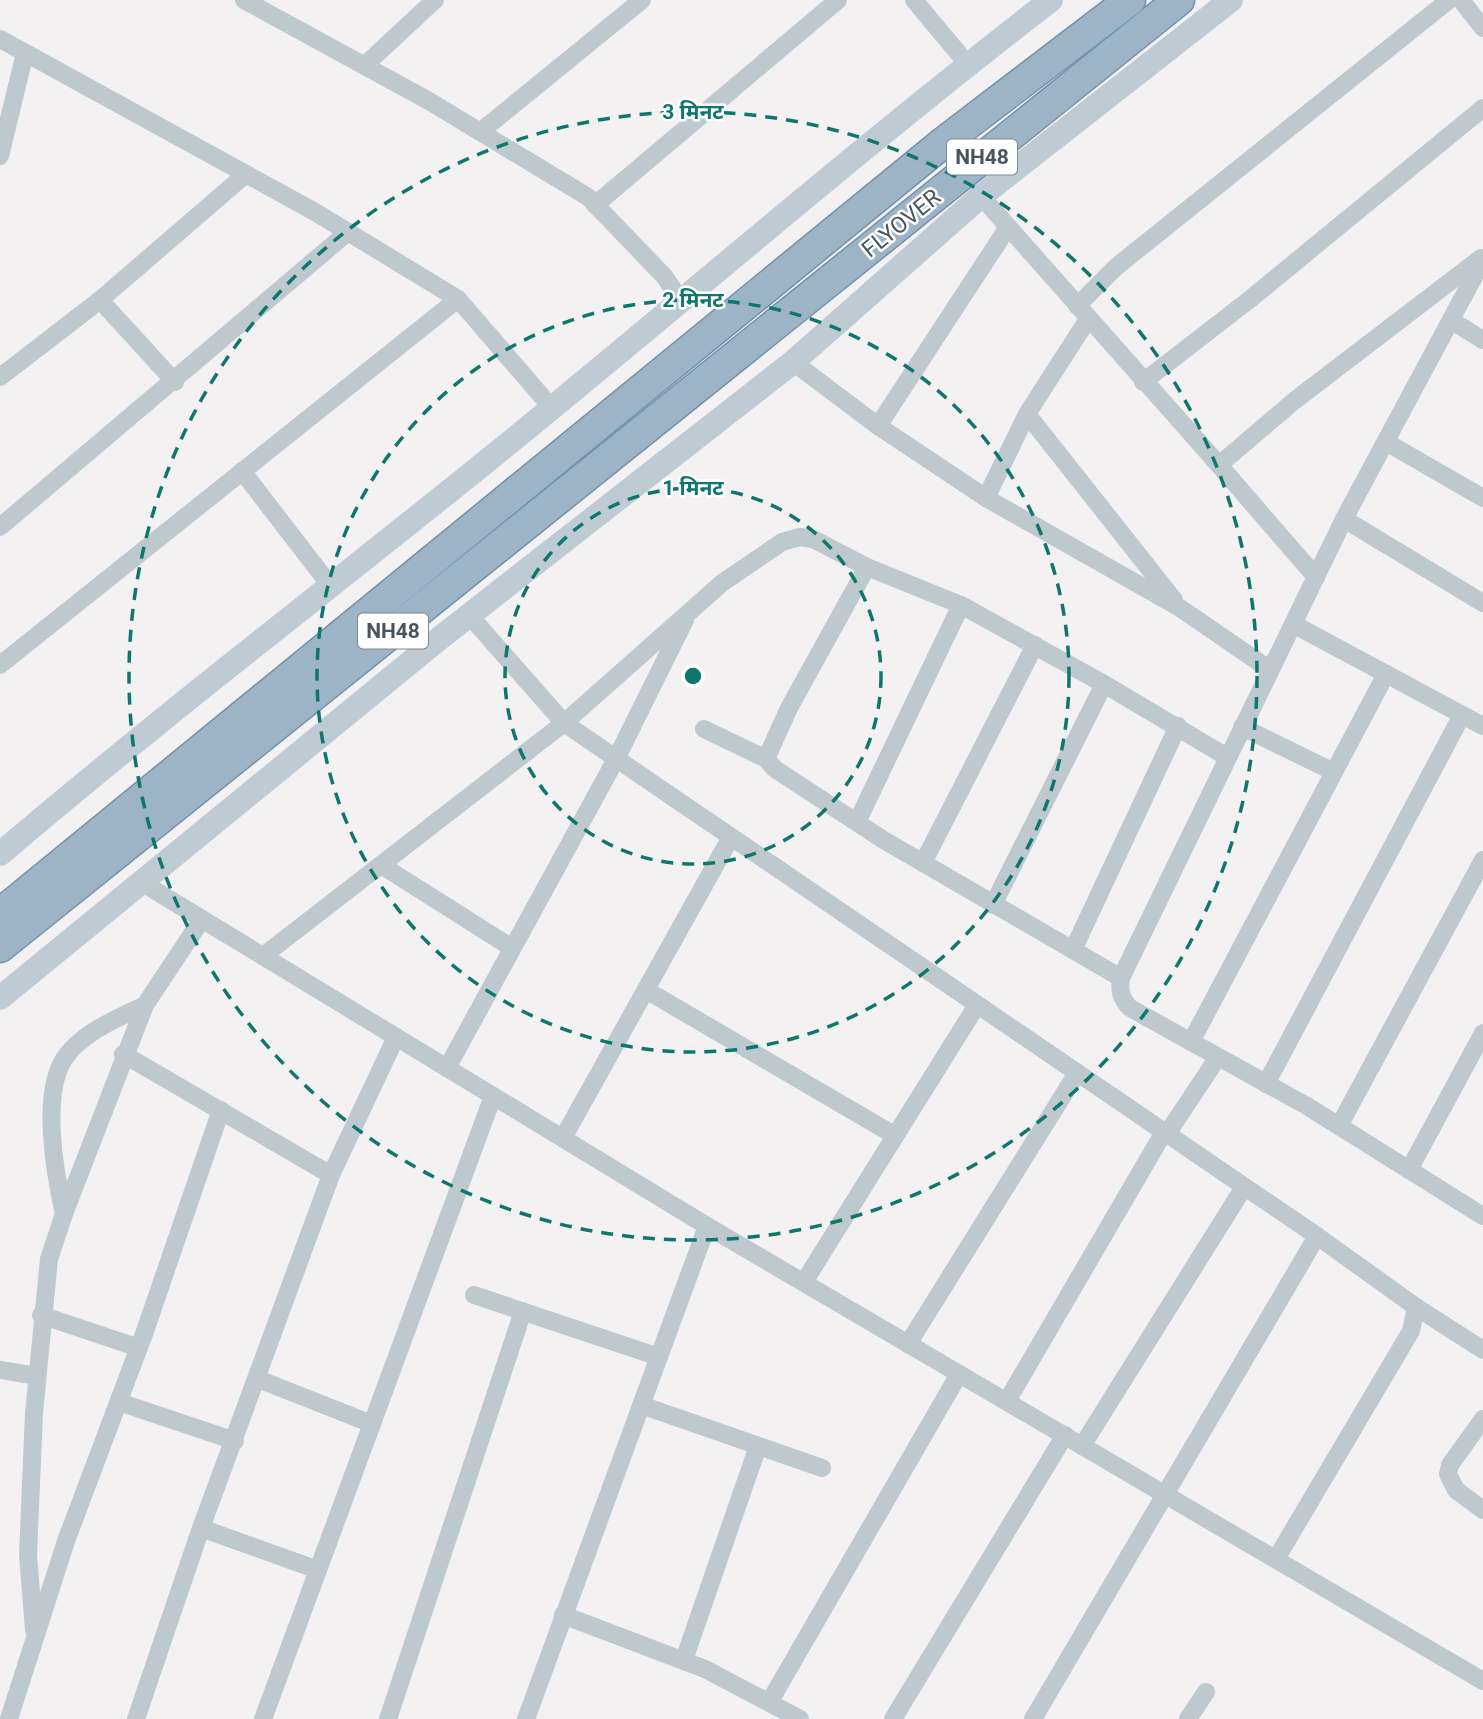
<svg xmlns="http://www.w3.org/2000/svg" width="1483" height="1719" font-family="Roboto,'Noto Sans Devanagari',sans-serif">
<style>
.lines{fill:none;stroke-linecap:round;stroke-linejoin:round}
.trunk-casing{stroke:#7491ab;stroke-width:33}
.minor{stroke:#bec9cf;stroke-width:18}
.secondary{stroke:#becad4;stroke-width:24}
.trunk{stroke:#9db4c7;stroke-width:30}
.ring{fill:none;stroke:#0f766e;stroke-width:3.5;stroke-dasharray:12 9}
.labels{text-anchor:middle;stroke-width:5;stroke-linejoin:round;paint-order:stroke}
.shield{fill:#fff;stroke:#7f888e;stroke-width:2}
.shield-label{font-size:21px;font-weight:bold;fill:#48555e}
.street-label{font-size:23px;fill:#48555e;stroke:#fff}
.centre{fill:#0f766e;stroke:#fff;stroke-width:3.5}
.ring-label{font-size:21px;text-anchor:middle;font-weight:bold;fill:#0f766e;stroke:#fff;stroke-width:5;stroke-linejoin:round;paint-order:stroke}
</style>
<rect width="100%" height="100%" fill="#f3f1f1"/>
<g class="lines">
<defs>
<g id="trunk">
<polyline points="0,914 944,142 1130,0"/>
<polyline points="0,947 1179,0"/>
</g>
</defs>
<use href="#trunk" class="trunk-casing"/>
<g class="minor">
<polyline points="244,0 429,101 588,197 664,276 680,299"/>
<polyline points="914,0 969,66"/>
<polyline points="1461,0 1483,28"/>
<polyline points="0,39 315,212 458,299 551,407"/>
<polyline points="365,65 435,0"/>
<polyline points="480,132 642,0"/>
<polyline points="0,156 25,53"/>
<polyline points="981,196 1219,465 1294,401 1481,258"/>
<polyline points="595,205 838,0"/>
<polyline points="1008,227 878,426 986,498 1180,608 1269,669"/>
<path d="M1483,260L1344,519L1121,978C1119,991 1121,998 1130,1008L1307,1106L1483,1216"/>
<polyline points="100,300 175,382"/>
<polyline points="1077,306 1116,267 1449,0"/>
<polyline points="1088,319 1027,414 1174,600"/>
<polyline points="1452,321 1483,340"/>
<polyline points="793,362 878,426"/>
<polyline points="0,377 100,300 246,174"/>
<polyline points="1143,382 1249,300 1483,108"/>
<polyline points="1386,442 1483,498"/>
<polyline points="1219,465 1316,577"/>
<polyline points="242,471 329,584"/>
<polyline points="986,498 1027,414"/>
<polyline points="1344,519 1483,603"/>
<polyline points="0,527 348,232"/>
<polyline points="867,567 789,708 766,759 775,769 882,839 1121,978"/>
<polyline points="470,616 564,723 1317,1236 1416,1307 1411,1331 1276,1559"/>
<polyline points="1293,624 1483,726"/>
<polyline points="0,665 458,299"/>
<polyline points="1242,727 1334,772"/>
<polyline points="704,729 766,759"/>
<polyline points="857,822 961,605"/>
<polyline points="923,863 1035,645"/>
<polyline points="381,865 512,948"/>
<polyline points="141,882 707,1226 1483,1681"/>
<polyline points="993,905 1104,684"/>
<polyline points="1073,950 1178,726"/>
<polyline points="263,956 564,723 722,583 782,542 800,537 813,539 867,567 961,605 1104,684 1227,757"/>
<polyline points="646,990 894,1135"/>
<path d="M145,1005C118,1018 81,1033 64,1059C41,1095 55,1174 64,1214L145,1005L202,919"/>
<polyline points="1191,1042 1386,674"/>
<polyline points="123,1054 331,1175"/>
<polyline points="447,1068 616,759 685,620"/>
<polyline points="1266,1084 1462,715"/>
<polyline points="1339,1126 1483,860"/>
<polyline points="1167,1134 1218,1057"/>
<polyline points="563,1138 731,837"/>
<polyline points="1409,1170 1483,1033"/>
<polyline points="804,1282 977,1005"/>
<polyline points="474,1295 659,1357"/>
<polyline points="1416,1307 1483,1350"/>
<polyline points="41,1315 139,1348"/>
<polyline points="908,1344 1077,1073"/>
<polyline points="0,1370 37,1376"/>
<polyline points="258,1379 372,1424"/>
<polyline points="1007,1401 1164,1132"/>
<polyline points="119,1402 235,1441"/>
<polyline points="641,1405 822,1468"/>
<polyline points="1483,1419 1450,1465 1448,1474 1456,1490 1483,1510"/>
<polyline points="1082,1446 1244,1187"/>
<polyline points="201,1528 318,1570"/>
<polyline points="563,1615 705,1669 800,1719"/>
<polyline points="34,1630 28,1555 34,1413 49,1259 64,1214"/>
<polyline points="684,1660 758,1446"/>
<polyline points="770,1701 959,1374"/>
<polyline points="9,1719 66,1541 144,1334 221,1110"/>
<polyline points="136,1719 201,1528 331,1175 396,1037"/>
<polyline points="263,1719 493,1096"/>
<polyline points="388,1719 523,1311"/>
<polyline points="526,1719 707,1226"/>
<polyline points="893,1719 1065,1435"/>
<polyline points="1033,1719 1317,1236"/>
<polyline points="1188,1719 1206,1692"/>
</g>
<g class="secondary">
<path d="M0,854C168,711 343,578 514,439C693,293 868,141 1051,0"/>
<polyline points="0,998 440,638 793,362 981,196 1231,0"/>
</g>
<use href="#trunk" class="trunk"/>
</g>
<g class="ring">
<circle cx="693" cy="676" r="188"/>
<circle cx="693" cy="676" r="376"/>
<circle cx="693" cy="676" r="564"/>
</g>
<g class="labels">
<g class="shield">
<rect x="947" y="139.5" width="70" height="35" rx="5"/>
<rect x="358" y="613.5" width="70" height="35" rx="5"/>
</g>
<g class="shield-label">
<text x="982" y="164">NH48</text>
<text x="393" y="638">NH48</text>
</g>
<g class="street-label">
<text transform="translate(901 223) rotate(-39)" y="8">FLYOVER</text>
</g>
</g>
<circle cx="693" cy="676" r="10" class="centre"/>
<g class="ring-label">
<text x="693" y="119">3 मिनट</text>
<text x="693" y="307">2 मिनट</text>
<text x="693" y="495">1 मिनट</text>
</g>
</svg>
